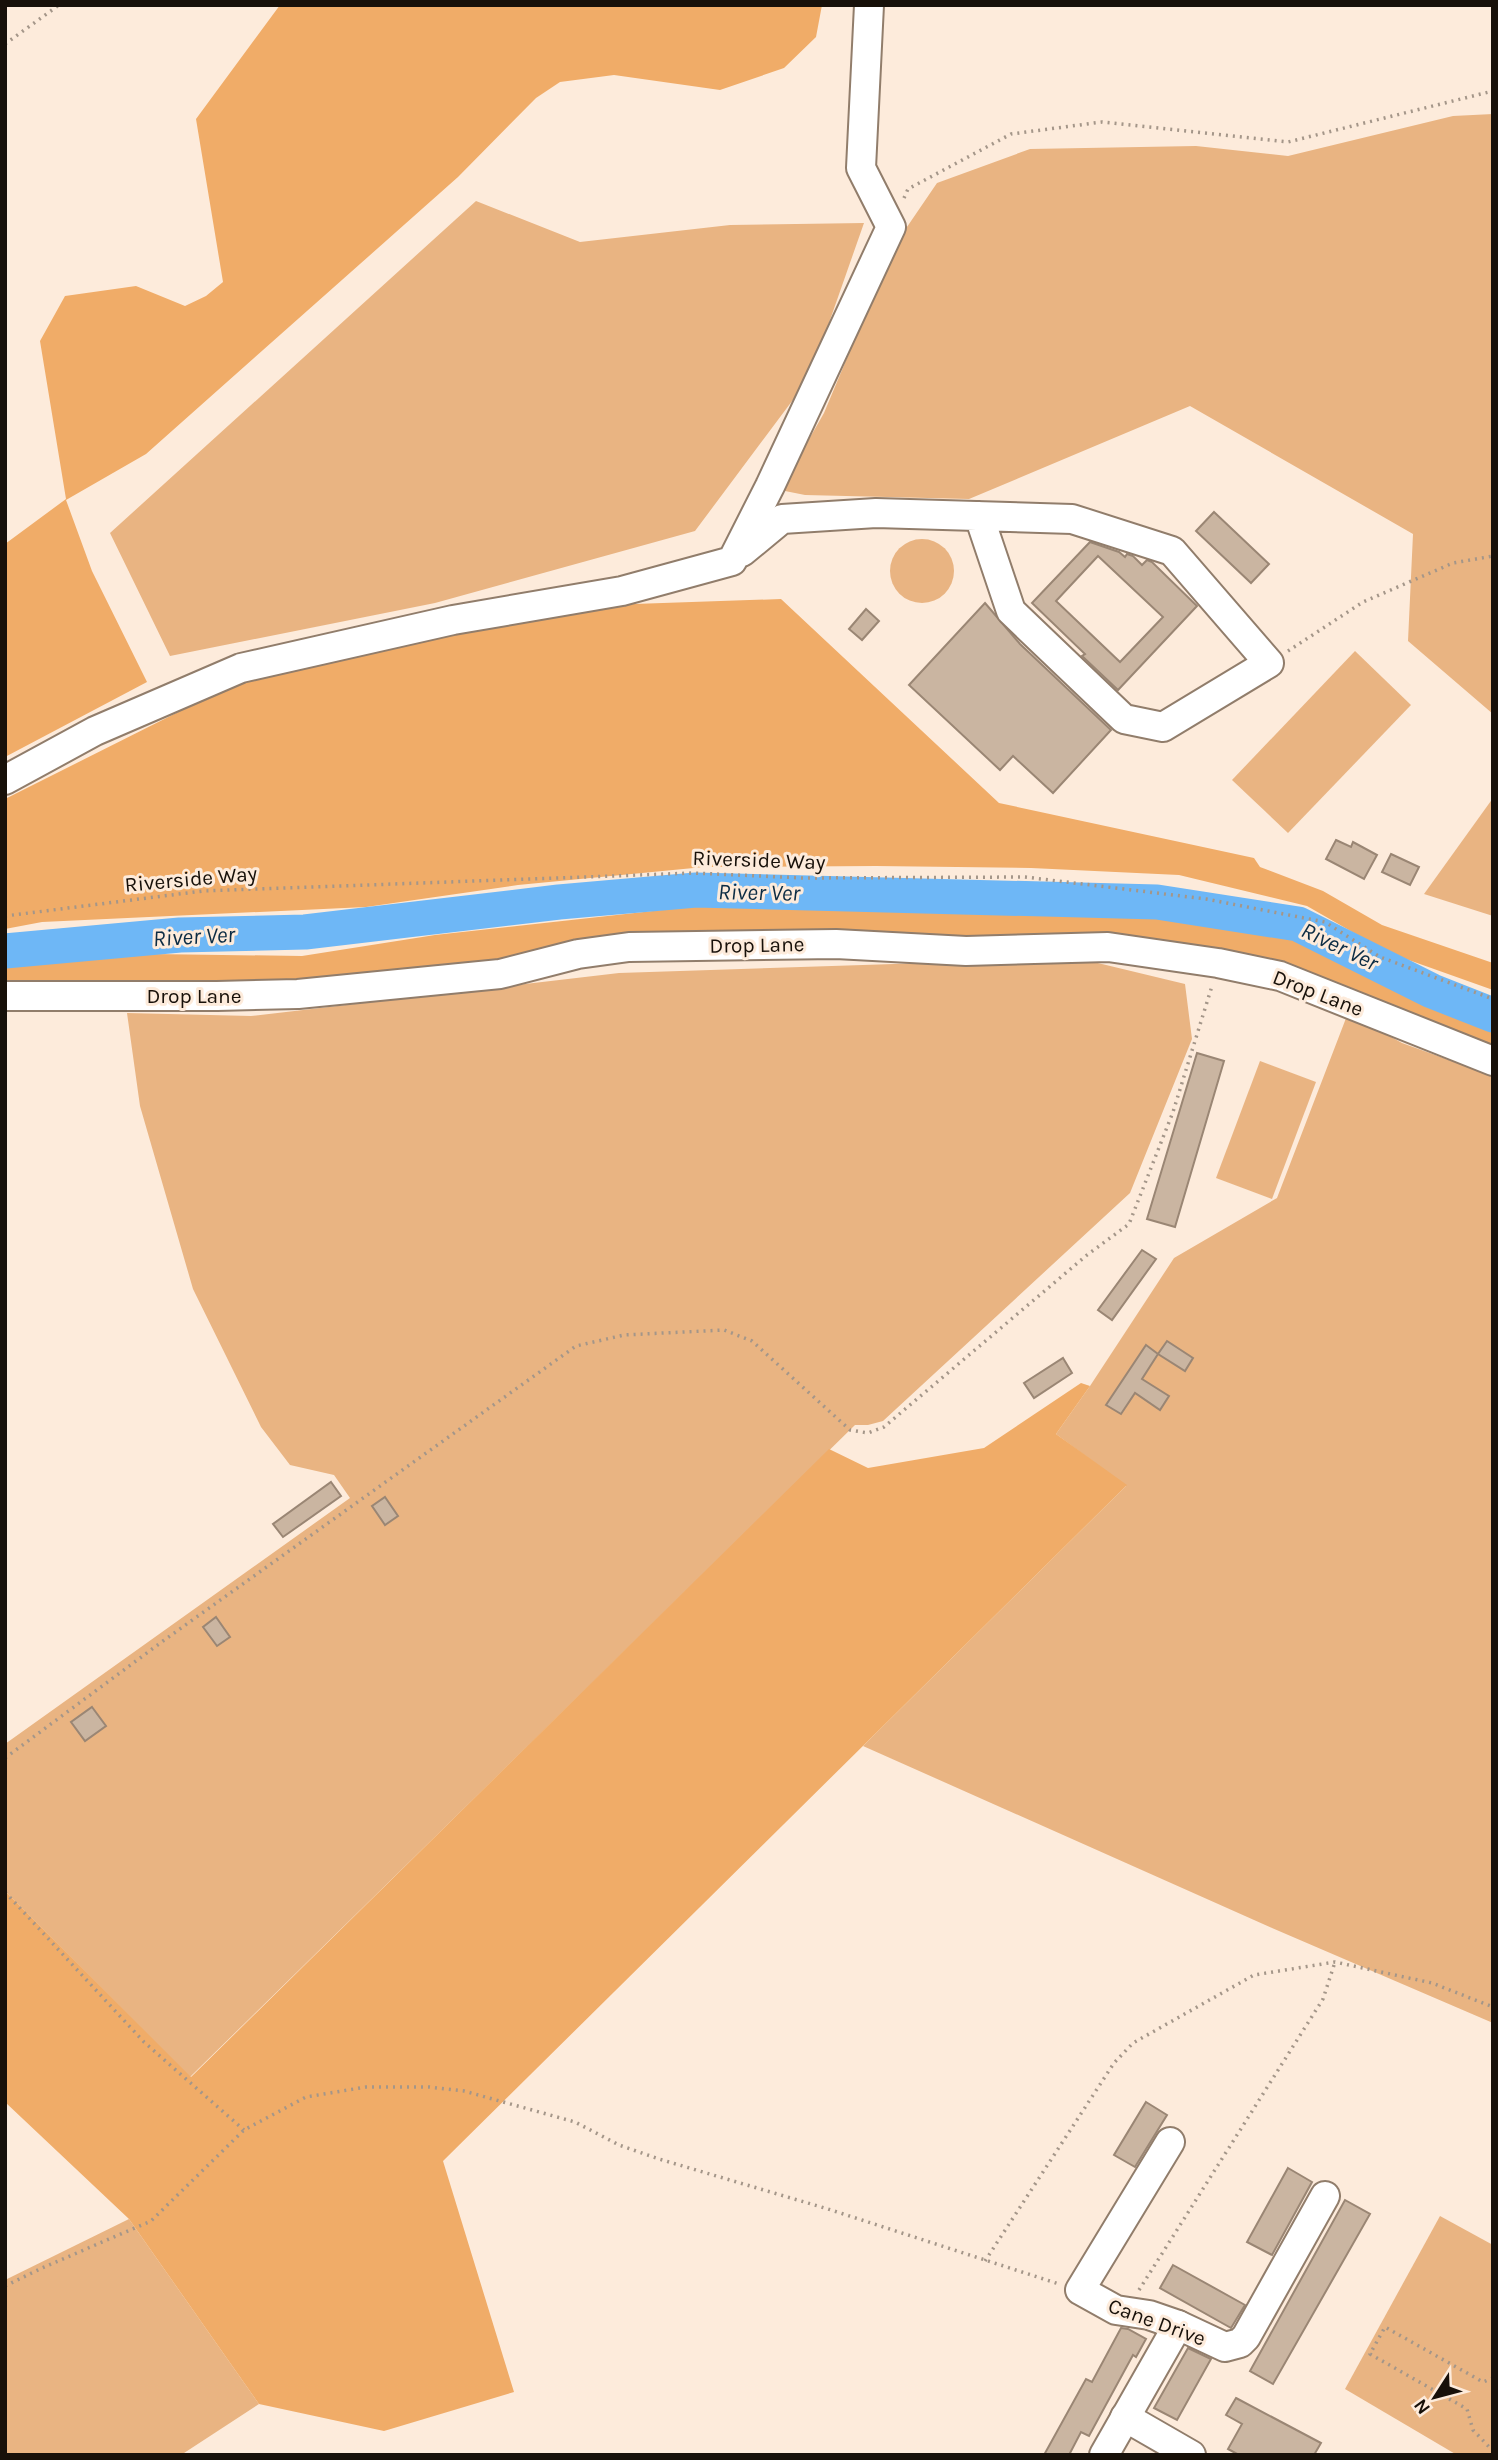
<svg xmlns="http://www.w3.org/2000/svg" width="1498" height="2460" font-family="Karla,sans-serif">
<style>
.green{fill:#e9b482}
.forest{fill:#f0ac68}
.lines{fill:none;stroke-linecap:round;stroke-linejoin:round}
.river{stroke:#6eb7f6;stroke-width:35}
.building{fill:#cab5a1;stroke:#9a8674;stroke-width:2;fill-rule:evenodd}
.minor-casing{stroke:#917d6b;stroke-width:32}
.path{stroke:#a49689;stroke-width:3.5;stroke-dasharray:2 5;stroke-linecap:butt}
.minor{stroke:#fff;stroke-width:28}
.labels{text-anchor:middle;stroke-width:6;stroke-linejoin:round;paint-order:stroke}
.street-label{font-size:21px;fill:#171009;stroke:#fdebdb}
.water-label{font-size:23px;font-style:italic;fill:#0c2c44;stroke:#fdebdb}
</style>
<rect width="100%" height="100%" fill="#fdebdb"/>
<g class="green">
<polygon points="1493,114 1493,714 1408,641 1413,534 1190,406 969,499 805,495 780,490 824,413 894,246 937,183 1030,149 1196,146 1288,156 1453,116"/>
<polygon points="476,201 580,242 730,225 864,223 810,377 695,531 435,603 170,656 110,533"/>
<circle cx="922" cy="571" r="32"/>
<polygon points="1355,651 1411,705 1288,833 1232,780"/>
<polygon points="1493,798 1493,916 1424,894"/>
<polygon points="1077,958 1185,984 1192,1039 1130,1193 883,1421 868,1425 855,1425 190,2077 5,1891 5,1744 350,1498 334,1475 290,1465 261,1427 193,1289 140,1106 127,1013 251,1016 619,973"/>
<polygon points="1348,1013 1402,1043 1493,1076 1493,2023 1272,1928 863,1746 1126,1486 1056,1434 1090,1386 1174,1258 1277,1198"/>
<polygon points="1260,1061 1316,1082 1272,1199 1216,1178"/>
<polygon points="1440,2216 1493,2245 1493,2455 1457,2455 1345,2389"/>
<polygon points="129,2219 259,2404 181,2455 5,2455 5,2280"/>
</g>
<g class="forest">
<polygon points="280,5 822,5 816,37 784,68 720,90 614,75 560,82 536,98 458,177 146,454 66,500 92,571 147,682 5,757 5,544 66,499 40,341 65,296 136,286 185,306 206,296 223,282 196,119"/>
<polygon points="781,599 999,803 1254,858 1260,867 1323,891 1382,925 1493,963 1493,990 1389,953 1307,906 1179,875 1031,868 876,866 704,867 518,885 366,907 42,922 5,929 5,799 252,675 605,605"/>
<polygon points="698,906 905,910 1047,906 1214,915 1288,932 1317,944 1343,959 1493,1021 1493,1057 1387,1013 1095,940 491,966 336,981 5,987 5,966 153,954 302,956 435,935"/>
<polygon points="1081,1383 1090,1386 1056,1434 1127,1485 443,2161 514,2392 384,2431 259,2404 129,2219 5,2102 5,1891 191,2077 829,1449 868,1468 984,1448"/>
</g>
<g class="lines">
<polyline class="river" points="5,951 180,935 305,932 559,902 696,890 1157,902 1298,924 1432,991 1493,1015"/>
</g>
<g class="building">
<polygon points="1214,512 1269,564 1251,583 1196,531"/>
<path d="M1090,542L1119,552L1125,557L1127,554L1133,556L1142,565L1147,560L1152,562L1197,606L1118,690L1082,656L1085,654L1032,603ZM1098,556L1163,617L1120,662L1056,601Z"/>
<polygon points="985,603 1020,644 1111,730 1053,793 1013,756 1000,770 909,685"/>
<polygon points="866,609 879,621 862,640 849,629"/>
<polygon points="1336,840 1351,847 1353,842 1377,855 1364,879 1326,859"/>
<polygon points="1391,854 1419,867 1410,885 1382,872"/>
<polygon points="1197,1053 1224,1061 1175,1227 1147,1219"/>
<polygon points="1142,1250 1156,1259 1112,1320 1098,1310"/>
<polygon points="1167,1341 1193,1358 1185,1371 1158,1354"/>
<polygon points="1146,1345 1158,1354 1142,1379 1169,1396 1160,1410 1135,1393 1121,1414 1106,1405"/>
<polygon points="1063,1358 1072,1373 1034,1398 1024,1383"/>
<polygon points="331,1482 341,1496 283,1537 273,1524"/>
<polygon points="385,1497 398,1516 385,1525 372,1506"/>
<polygon points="216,1617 230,1637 217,1646 203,1627"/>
<polygon points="92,1707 106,1726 85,1741 71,1722"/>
<polygon points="1146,2102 1167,2115 1135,2167 1114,2155"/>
<polygon points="1288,2168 1312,2182 1272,2255 1247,2242"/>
<polygon points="1345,2200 1370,2214 1273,2384 1250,2371"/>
<polygon points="1173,2265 1245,2305 1231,2328 1160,2288"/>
<polygon points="1121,2328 1128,2329 1146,2339 1136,2357 1133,2355 1089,2436 1081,2432 1069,2455 1044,2455 1086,2379 1092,2382"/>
<polygon points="1188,2348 1211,2359 1177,2420 1154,2408"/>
<polygon points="1236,2398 1321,2443 1314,2455 1239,2455 1228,2449 1242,2424 1226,2415"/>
</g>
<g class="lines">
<defs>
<g id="minor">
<polyline points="742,552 782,519 876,513 1072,519 1172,551 1269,663 1163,727 1124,719 1011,611 979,516"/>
<polyline points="5,780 95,731 241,668 453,620 622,591 732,561 770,486 891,227 861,168 869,5"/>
<polyline points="5,996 217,996 298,994 500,974 578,954 629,947 836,944 966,951 1108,947 1218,963 1280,976 1493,1061"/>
<polyline points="1170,2142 1080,2290 1116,2310 1149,2315 1178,2325 1225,2347 1240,2343 1246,2337 1325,2196"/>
<polyline points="1125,2417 1191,2455"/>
<polyline points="1104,2455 1178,2325"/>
</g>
</defs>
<use href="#minor" class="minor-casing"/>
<g class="path">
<polyline points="5,44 59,5"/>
<polyline points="904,198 908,189 1011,134 1102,122 1288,142 1493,91"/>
<polyline points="1288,651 1363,602 1453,563 1493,556"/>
<polyline points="5,916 203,891 693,873 803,878 1025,877 1206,899 1325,922 1380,957 1493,999"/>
<polyline points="5,1758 163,1641 576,1346 624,1335 724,1330 752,1341 850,1430 868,1433 884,1427 1087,1255 1129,1224 1173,1112 1212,986"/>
<polyline points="5,1892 144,2042 244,2130"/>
<polyline points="985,2261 1114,2063 1133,2043 1254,1975 1335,1962 1432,1983 1493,2007"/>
<polyline points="5,2286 42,2268 151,2221 244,2130 306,2097 366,2087 429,2087 464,2091 575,2122 619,2145 659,2159 828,2209 1059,2284"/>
<polyline points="1139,2290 1323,1999 1335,1962"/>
<polyline points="1493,2378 1483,2382 1385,2327 1370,2354 1467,2409 1473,2430 1493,2451"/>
</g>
<use href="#minor" class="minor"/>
</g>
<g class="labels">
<g class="street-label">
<text transform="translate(759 860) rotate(2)" y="7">Riverside Way</text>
<text transform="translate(191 879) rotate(-5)" y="7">Riverside Way</text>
<text transform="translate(757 945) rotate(-1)" y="7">Drop Lane</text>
<text transform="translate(1318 993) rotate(21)" y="7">Drop Lane</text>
<text x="194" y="1003">Drop Lane</text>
<text transform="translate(1157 2322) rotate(20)" y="7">Cane Drive</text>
</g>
<g class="water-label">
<text transform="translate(759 892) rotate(1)" y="8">River Ver</text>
<text transform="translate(194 936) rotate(-3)" y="8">River Ver</text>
<text transform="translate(1340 946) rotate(26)" y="8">River Ver</text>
</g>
</g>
<rect width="1498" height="2460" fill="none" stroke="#171009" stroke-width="14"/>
<g transform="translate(1435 2397) rotate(234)" stroke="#fdebdb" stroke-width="5" paint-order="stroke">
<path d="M0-5L12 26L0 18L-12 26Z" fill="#171009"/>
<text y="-10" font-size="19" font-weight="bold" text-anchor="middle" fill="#171009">N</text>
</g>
</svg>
